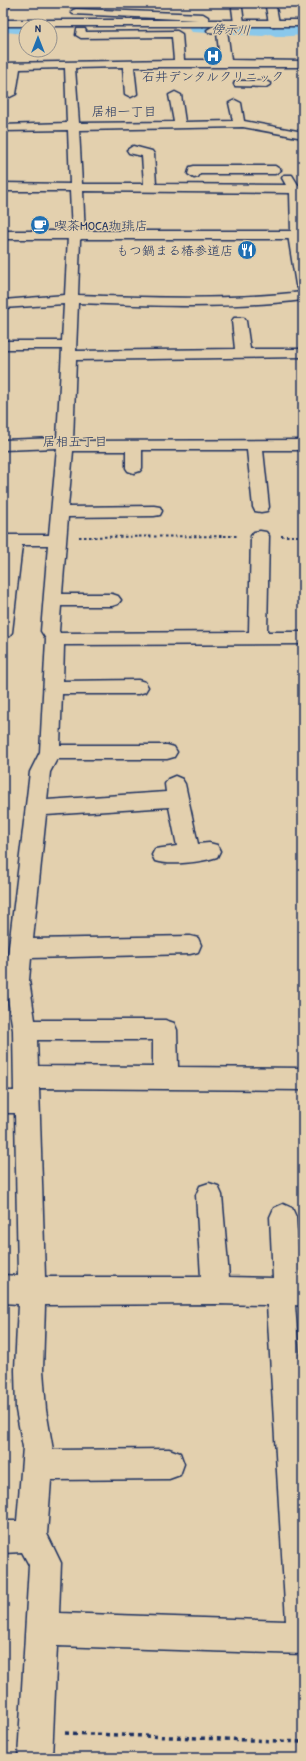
<svg xmlns="http://www.w3.org/2000/svg" width="306" height="1761" font-family="'Patrick Hand','Klee One',sans-serif">
<style>
.lines{fill:none;stroke-linecap:round;stroke-linejoin:round}
.river{fill:#8ac8eb;fill-rule:evenodd}
.street-casing{stroke:#1b2f5e;stroke-width:3}
.secondary-casing{stroke:#1b2f5e;stroke-width:3}
.path-far1{stroke:#1b2f5e;stroke-width:2;stroke-dasharray:2.5 2.5;stroke-linecap:butt}
.path{stroke:#1b2f5e;stroke-width:3.5;stroke-dasharray:4 4;stroke-linecap:butt}
.street{fill:#e3d0ae;fill-rule:evenodd}
.secondary{fill:#e3d0ae;fill-rule:evenodd}
.labels{text-anchor:middle;stroke-width:3;stroke-linejoin:round;paint-order:stroke}
.far-water-label{font-size:13px;font-style:italic;fill:#263e6c;stroke:#e3d0ae}
.far-poi-label{font-size:13px;fill:#1b2f5e;stroke:#e3d0ae}
.far-neighbourhood-label{font-size:13px;fill:#1b2f5e;stroke:#e3d0ae}
</style>
<rect width="100%" height="100%" fill="#e3d0ae"/>
<filter id="ink" filterUnits="userSpaceOnUse"><feTurbulence type="fractalNoise" baseFrequency=".025" numOctaves="2"/><feDisplacementMap in="SourceGraphic" scale="8" xChannelSelector="R" yChannelSelector="G"/><feConvolveMatrix kernelMatrix="1 2 1 2 8 2 1 2 1" color-interpolation-filters="sRGB"/></filter>
<g filter="url(#ink)">
<g class="lines">
<g class="river">
<polygon points="12,22 33,24 35,26 26,26 26,34 5,32 3,26 5,24"/>
<polygon points="199,22 263,24 271,27 303,23 303,35 278,37 270,34 263,36 192,32 189,28 192,24"/>
</g>
<defs>
<g id="street">
<polygon points="3,3 11,3 8,8 3,8"/>
<polygon points="271,4 276,7 279,23 274,26 269,23 266,7"/>
<polygon points="237,5 242,8 244,23 239,26 234,23 232,8"/>
<polygon points="76,9 203,14 208,17 208,23 203,26 199,25 198,20 73,14 71,12 73,10"/>
<path d="M212,27H222L227,30L231,60L303,61V67H134L137,94L131,97L125,94L123,67L75,68L79,123L174,122L169,95L175,92L181,95L185,122L233,121L229,103L235,100L241,103L244,121L303,132V138L243,127L79,130L82,184H144L142,156L129,153L127,150L133,146L152,151L154,154L156,184L286,185L282,178L284,175H292L303,193V237L301,238L303,248V289L298,288L296,285L288,235L291,232L290,193L83,191L85,236L80,240L78,295C154,298 228,300 303,292V300C228,309 154,306 78,303L76,351L235,349L232,321L234,318H244L246,321L250,349H303V357L76,360L73,441L303,440V450H263L269,507L267,511L261,512L255,511L253,507L247,450H142V468L140,471L134,473L128,471L126,468V451H73L68,507L154,506L160,507L162,511L160,515L154,516L68,517L62,594H112L118,596L121,600L118,604L112,606H61L59,631L60,633L249,632L251,536L254,532L260,531L266,532L269,536L267,632H303V644L64,645L63,681L138,680L145,682L148,687L145,692L138,694H62L60,745H167L174,747L177,752L174,757L167,759H57L50,772L47,800L166,792L165,784L168,779L175,776L182,779L185,784L198,844L209,843L217,845L220,851L217,857C202,862 170,866 155,861L152,855L155,849L177,846L169,807L46,815L33,939L190,936L198,938L201,945L198,952L190,954L31,958L29,980L35,1020H165L174,1023L177,1030L178,1067L303,1068V1090L39,1088L45,1277H201L196,1195L200,1186L209,1183L218,1186L222,1195L229,1277L273,1278L270,1217L274,1208L283,1204L292,1208L296,1217L300,1278H303V1306L295,1305L303,1412V1654L57,1646L52,1758H18L29,1565L22,1552L3,1553V1521H17L23,1447L16,1410L15,1370L18,1304L3,1303V1275L18,1276L15,1113H3V1091H14L13,1030L5,980L30,772L40,752L46,639L41,631L48,545H22L12,632L10,636L3,638V559L5,545H3V535H49L57,448L3,450V440L57,438L62,349H3V341H62L64,304L3,308V300L65,295L68,236L72,233L70,191H3V183L70,184L68,130L3,131V125L67,123L65,68L20,69L16,94L10,97L4,94L9,69H3V63L174,60L172,37L81,38L76,35L77,29H85L86,32L177,31L182,34L184,60H220L217,33L208,32L207,30ZM37,1040H153V1067L38,1066ZM216,1304L267,1305L286,1621L59,1613L61,1563L47,1534L51,1480L169,1479L180,1475L184,1464L180,1453L169,1449L53,1450L46,1410L43,1370L45,1305Z"/>
<polygon points="239,81 266,81 271,84 266,87 235,86 234,84 235,82"/>
<polygon points="194,166 275,166 281,170 275,174 200,174 198,177 194,178 188,174 190,167"/>
</g>
<g id="secondary">
<rect x="3" y="20" width="300" height="6"/>
<rect x="3" y="231" width="300" height="8"/>
</g>
</defs>
<use href="#street" class="street-casing"/>
<use href="#secondary" class="secondary-casing"/>
<g class="path-far1">
<polyline points="281,536 303,536"/>
<polyline points="79,537 238,536"/>
</g>
<polyline class="path" points="65,1733 303,1742"/>
<use href="#street" class="street"/>
<use href="#secondary" class="secondary"/>
</g>
</g>
<defs>
<symbol id="hospital-disc" viewBox="-11 -11 22 22"><circle r="9.5" fill="#1f6fb2" stroke="#e3d0ae"/><path d="M-5-5h3v3.5h4V-5h3V5h-3V1.5h-4V5h-3Z" fill="#fff"/></symbol>
<symbol id="cafe-disc" viewBox="-11 -11 22 22"><circle r="9.5" fill="#1f6fb2" stroke="#e3d0ae"/><path d="M-5.5-4.5H6V0H3Q3 3.5 0 3.5H-2.5Q-5.5 3.5-5.5 0ZM3-3.2v2h1.7v-2ZM-6 4.5H4V6H-6Z" fill="#fff"/></symbol>
<symbol id="restaurant-disc" viewBox="-11 -11 22 22"><circle r="9.5" fill="#1f6fb2" stroke="#e3d0ae"/><path d="M-5-6h1v4h1v-4h1v4h1v-4h1v5L-1.5 .5V6h-2V.5L-5-1ZM5-6V6H3V1.5H1.5Q1.5-4 5-6Z" fill="#fff"/></symbol>
</defs>
<g fill-rule="evenodd">
<use href="#hospital-disc" x="202" y="45" width="22" height="22"/>
<use href="#cafe-disc" x="29" y="214" width="22" height="22"/>
<use href="#restaurant-disc" x="236" y="239" width="22" height="22"/>
</g>
<g class="labels">
<g class="far-water-label">
<text transform="translate(231 29) rotate(2)" y="5">傍示川</text>
</g>
<g class="far-poi-label">
<text x="213" y="81">石井デンタルクリニック</text>
<text x="54" y="230" text-anchor="start">喫茶MOCA珈琲店</text>
<text x="233" y="255" text-anchor="end">もつ鍋まる椿参道店</text>
</g>
<g class="far-neighbourhood-label">
<text x="124" y="116">居相一丁目</text>
<text x="75" y="446">居相五丁目</text>
</g>
</g>
<rect width="306" height="1761" fill="none" stroke="#e3d0ae" stroke-width="16"/>
<rect x="8" y="8" width="290" height="1745" fill="none" stroke="#1b2f5e" stroke-width="1.5" filter="url(#ink)"/>
<g transform="translate(38 38)"><circle r="19" fill="#e3d0ae" stroke="#93908e"/>
<path d="M0-3L7 15L0 10L-7 15Z" fill="#1f6fb2"/>
<text y="-6" font-size="11" font-weight="bold" text-anchor="middle" fill="#1b2f5e">N</text>
</g>
</svg>
